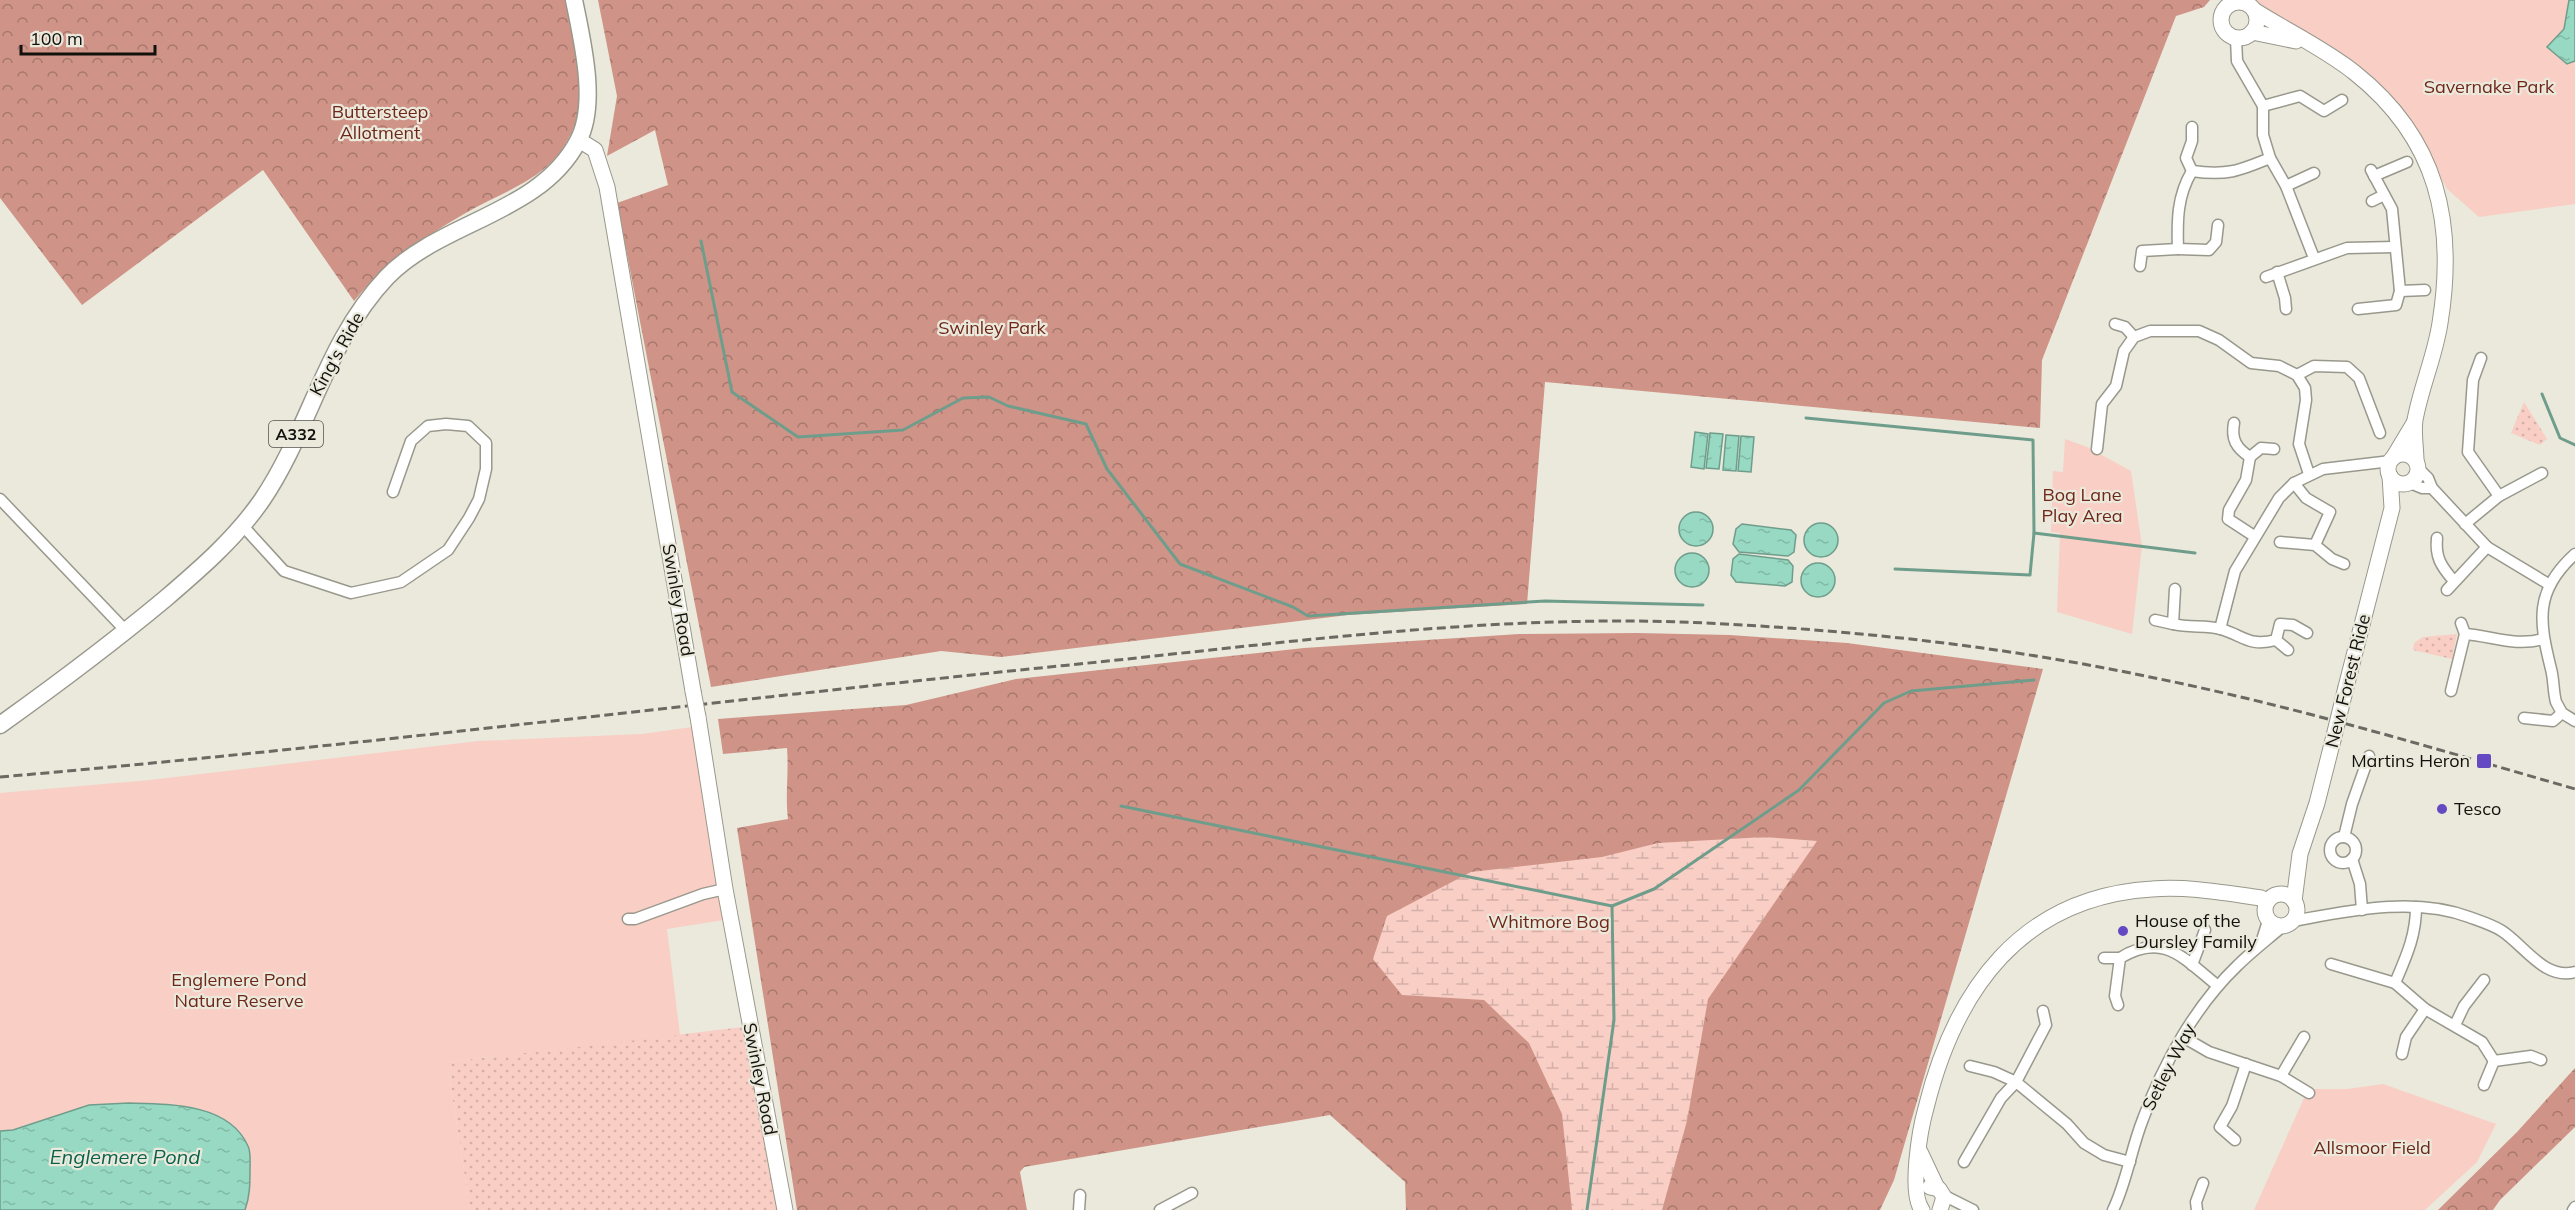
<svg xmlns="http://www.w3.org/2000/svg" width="2575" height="1210" font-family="Mulish,sans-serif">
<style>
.grass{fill:url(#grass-dots)}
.forest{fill:url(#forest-crowns)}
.wetland{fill:url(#wetland-marsh)}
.green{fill:#f9cec5}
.water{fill:url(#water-ripples);stroke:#6f9d8c;stroke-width:1.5}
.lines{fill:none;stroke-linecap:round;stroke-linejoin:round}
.stream{stroke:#6f9d8c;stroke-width:3}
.street-casing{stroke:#99988c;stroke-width:13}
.secondary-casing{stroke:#99988c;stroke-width:17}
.primary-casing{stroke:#99988c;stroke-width:19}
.street{stroke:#fff;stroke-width:10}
.secondary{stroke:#fff;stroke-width:15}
.primary{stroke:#fff;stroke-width:16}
.rail{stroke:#6a6962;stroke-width:3;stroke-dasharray:9 4.5;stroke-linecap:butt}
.secondary-bridge-casing{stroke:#99988c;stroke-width:17;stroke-linecap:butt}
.secondary-bridge{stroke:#fff;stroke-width:15}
.poi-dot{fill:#6549c2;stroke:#eae9dc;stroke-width:2}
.labels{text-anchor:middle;stroke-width:4.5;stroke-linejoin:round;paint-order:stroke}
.shield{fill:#eae9dc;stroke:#53524b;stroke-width:1.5}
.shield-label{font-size:16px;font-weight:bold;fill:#12110d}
.park-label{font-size:18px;fill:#6e2719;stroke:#eae9dc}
.street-label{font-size:18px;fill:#12110d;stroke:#eae9dc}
.poi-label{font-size:18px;fill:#12110d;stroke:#eae9dc;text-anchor:start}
.water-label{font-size:20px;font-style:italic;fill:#0a624d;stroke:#eae9dc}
</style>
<defs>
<pattern id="grass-dots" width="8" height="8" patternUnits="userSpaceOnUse" patternTransform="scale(1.5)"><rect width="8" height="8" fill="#f9cec5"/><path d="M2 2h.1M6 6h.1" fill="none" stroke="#d4b0a8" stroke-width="1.8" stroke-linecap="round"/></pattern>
<pattern id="forest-crowns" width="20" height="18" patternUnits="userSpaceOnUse" patternTransform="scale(1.5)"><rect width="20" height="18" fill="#cf9487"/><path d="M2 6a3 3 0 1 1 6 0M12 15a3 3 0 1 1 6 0" fill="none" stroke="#a7776d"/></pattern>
<pattern id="wetland-marsh" width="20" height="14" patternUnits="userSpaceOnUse" patternTransform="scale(1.5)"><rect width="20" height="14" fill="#f9cec5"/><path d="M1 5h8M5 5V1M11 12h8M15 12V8" fill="none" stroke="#d4b0a8"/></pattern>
<pattern id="water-ripples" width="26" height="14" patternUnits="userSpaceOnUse" patternTransform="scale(1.5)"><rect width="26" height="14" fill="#97d9c2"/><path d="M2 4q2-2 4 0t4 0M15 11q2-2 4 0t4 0" fill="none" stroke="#81b9a6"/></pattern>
</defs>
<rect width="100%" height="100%" fill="#eae9dc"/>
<g class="grass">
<polygon points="2524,402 2547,439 2540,445 2511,433"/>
<polygon points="2457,634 2452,659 2413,650 2414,643 2423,637"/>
<polygon points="743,1027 777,1210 470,1210 447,1062"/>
</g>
<g class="forest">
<path d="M0,0H566C570,20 584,92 580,108C562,178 517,183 464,214C423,238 384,264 354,301L263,170L82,305L0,198Z"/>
<polygon points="598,0 2210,0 2204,7 2176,16 2042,360 2040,428 1545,382 1527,604 1348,615 1001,657 941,651 711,687 617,203 668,185 655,130 607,156 617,96"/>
<path d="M1637,633L1730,635L1847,643L2043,669L1894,1180L1880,1210H1406L1405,1182L1330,1115L1024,1167L1020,1172L1027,1210H797L737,828L788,819C785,794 789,773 787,748L723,754L718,719L906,705L1016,679L1304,648L1519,634Z"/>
<polygon points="2575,1068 2575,1127 2500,1200 2493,1210 2438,1210 2517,1132"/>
</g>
<polygon class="wetland" points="1765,837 1817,841 1708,999 1687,1121 1662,1210 1572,1210 1562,1114 1529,1043 1484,1000 1402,995 1373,959 1387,916 1471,872 1602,857 1658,843"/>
<g class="green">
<polygon points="2256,0 2575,0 2575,204 2479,217 2447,189 2410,123 2335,49 2269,16"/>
<polygon points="2065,439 2087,447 2131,471 2142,546 2132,634 2057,612 2060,533 2051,532 2053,471 2063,472"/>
<polygon points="692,727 724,920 667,929 680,1035 447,1062 470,1210 0,1210 0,793 150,780 478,741 642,734"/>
<polygon points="2383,1084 2496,1124 2477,1162 2425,1210 2254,1210 2308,1089 2347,1089"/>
</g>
<g class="water">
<polygon points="2569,0 2575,0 2575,61 2567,64 2547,47 2564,29"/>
<polygon points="1695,432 1708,434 1704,469 1691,467"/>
<polygon points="1710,433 1723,434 1719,469 1706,468"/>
<polygon points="1726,435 1739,436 1736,471 1723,470"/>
<polygon points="1741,436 1754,437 1751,472 1738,471"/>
<circle cx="1696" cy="529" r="17"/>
<circle cx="1821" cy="540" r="17"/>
<polygon points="1742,524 1791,530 1796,535 1794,552 1788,556 1739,552 1733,544 1736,529"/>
<circle cx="1692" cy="570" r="17"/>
<polygon points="1739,554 1788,560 1793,566 1792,582 1785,586 1736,582 1731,575 1733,559"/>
<circle cx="1818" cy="580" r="17"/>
<path d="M129,1103C169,1104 229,1103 248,1146C251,1152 250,1162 250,1169C250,1184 250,1196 245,1210H0V1131L13,1130L89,1105Z"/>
</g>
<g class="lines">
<g class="stream">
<polyline points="701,241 732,392 798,437 903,430 963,398 989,397 1008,406 1086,424 1107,469 1180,564 1293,607 1308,616 1545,601 1703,605"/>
<polyline points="2542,394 2560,438 2575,445"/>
<polyline points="1806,418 2033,440 2034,533"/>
<polyline points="1895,569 2030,575 2034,533 2195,553"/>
<polyline points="1121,806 1612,906 1654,889 1799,790 1884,703 1911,691 2034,680"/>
<polyline points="1587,1210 1614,1020 1612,906"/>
</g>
<defs>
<g id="street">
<polyline points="2236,38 2237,61 2263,106 2263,135 2270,158 2286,186 2314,258"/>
<polyline points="2263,106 2300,96 2324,111 2342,100"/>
<polyline points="2192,127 2192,141 2186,158 2192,171"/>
<polyline points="2374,176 2407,162"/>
<polyline points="2286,186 2314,173"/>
<polyline points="2372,201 2384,195"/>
<path d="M2218,225L2216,242L2209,250L2178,249C2177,221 2177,196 2192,171C2226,176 2239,171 2270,158"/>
<polyline points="2140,266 2142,251 2178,249"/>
<polyline points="2277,272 2285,298 2286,309"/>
<polyline points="2266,277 2347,248 2395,247"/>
<polyline points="2400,291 2425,290"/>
<polyline points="2358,309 2396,305 2400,291 2392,209 2371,170"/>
<polyline points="2115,324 2125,327 2134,337"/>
<polyline points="2297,375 2314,366 2347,367 2359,378 2380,433"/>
<path d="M2234,423C2231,439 2236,448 2250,457"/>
<polyline points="2097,449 2102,404 2116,386 2124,351 2134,337 2150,331 2199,331 2219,340 2251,363 2279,366 2297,375 2305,388 2306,400 2299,444 2309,474"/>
<polyline points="2418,468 2428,478 2432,488 2487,547 2550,585"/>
<polyline points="2294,483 2306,498 2330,512 2315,545"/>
<polyline points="2410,483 2422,488 2432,488"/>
<polyline points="2499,496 2542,473"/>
<polyline points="0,499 126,631"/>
<polyline points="2465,524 2499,496 2468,452 2473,380 2481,358"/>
<polyline points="243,526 284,571 351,593 401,582 448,550 469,518 479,499 486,469 486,443 468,426 446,424 428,426 411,441 393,492"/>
<polyline points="2254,536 2228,519 2229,510 2246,480 2250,457 2261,448 2274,449"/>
<path d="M2437,538C2435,557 2441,566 2453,580"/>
<polyline points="2280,542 2315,545 2332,559 2344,564"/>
<path d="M2575,554C2534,591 2539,621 2551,669C2554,680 2553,691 2556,702L2562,713L2575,721"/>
<path d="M2175,589L2173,624C2189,628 2206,625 2221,629C2244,636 2249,647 2276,640"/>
<polyline points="2447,590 2487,547"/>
<polyline points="2155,620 2173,624"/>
<polyline points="2220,629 2235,571 2279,498 2294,483 2323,469 2391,461"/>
<path d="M2465,634C2492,636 2516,647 2543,639"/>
<polyline points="2288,650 2276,640 2280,624 2293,625 2307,633"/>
<polyline points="2451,691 2465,634 2461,623"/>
<polyline points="2524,718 2553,721 2562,713"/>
<polyline points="2344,837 2352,804 2369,756"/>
<circle cx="2343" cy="850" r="13"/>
<polyline points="2352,859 2360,884 2362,910"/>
<path d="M2416,907C2416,936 2406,957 2395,983L2425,1009L2482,1042L2494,1061L2531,1056L2541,1060"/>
<polyline points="628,919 635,919 703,894 725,889"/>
<path d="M2293,921C2348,911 2414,896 2469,917C2480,921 2493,925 2502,931C2525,946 2544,980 2575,972"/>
<polyline points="2261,943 2268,921"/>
<polyline points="2104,958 2120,958"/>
<polyline points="2331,964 2395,983"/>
<polyline points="2192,965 2205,930"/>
<path d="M2118,1005L2115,996L2120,958C2164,931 2184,959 2218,986"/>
<polyline points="2455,1025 2464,1006 2484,980"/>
<polyline points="2183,1037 2209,1052 2281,1076 2309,1093"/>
<polyline points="2402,1054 2406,1037 2425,1009"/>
<polyline points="1970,1066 1994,1072 2016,1082 2046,1025 2043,1011"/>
<polyline points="2281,1076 2304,1037"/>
<polyline points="2484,1085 2494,1061"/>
<polyline points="2235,1140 2220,1127 2232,1106 2246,1064"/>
<polyline points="1964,1162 2001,1098 2016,1082 2067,1124 2084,1143 2104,1155 2130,1162"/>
<polyline points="1943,1195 1973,1210"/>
<polyline points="1079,1210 1080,1195"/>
<polyline points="1160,1210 1192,1193"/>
<path d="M2113,1210C2127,1181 2131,1149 2143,1119C2163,1064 2195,1006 2238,965C2252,951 2268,939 2283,926"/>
<polyline points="2197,1210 2196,1202 2203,1183"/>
<polyline points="2573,1210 2575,1207"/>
</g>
<g id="secondary">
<circle cx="2239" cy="20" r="18"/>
<path d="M2254,10C2287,31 2325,49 2355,73C2438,139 2456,223 2440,323C2435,356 2421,387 2415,420C2413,433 2416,448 2416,461"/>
<polyline points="2252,32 2296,41"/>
<polyline points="579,140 595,150 607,187 693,691"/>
<circle cx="2403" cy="469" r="15"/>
<polyline points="2393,458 2414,423"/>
<polyline points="2346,687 2392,508 2390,476"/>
<polyline points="698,717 725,889 785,1210"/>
<circle cx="2281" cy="910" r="16"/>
<polyline points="2294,901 2300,854 2317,803 2333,740"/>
<polyline points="1920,1152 1937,1188"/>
<polyline points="1930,1187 1939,1189 1944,1197 1940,1210"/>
<path d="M1922,1210C1909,1193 1920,1129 1926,1108C1955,990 2021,897 2152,889C2188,886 2225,893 2261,898L2267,901"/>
</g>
<path id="primary" d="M0,725C56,685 112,643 165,599C200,569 235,539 262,500C310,429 326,341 387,277C441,221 540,214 578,141C598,104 582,40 574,0"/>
</defs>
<use href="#street" class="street-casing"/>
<use href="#secondary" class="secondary-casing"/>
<use href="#primary" class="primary-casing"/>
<use href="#street" class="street"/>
<use href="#secondary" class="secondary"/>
<use href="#primary" class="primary"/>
<path class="rail" d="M0,777C360,746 719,700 1079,664C1286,643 1496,613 1705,623C1852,630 2001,646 2145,676C2291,705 2433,748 2575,789"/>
<defs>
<g id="secondary-bridge">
<polyline points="693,691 698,717"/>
<polyline points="2333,740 2346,687"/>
</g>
</defs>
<use href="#secondary-bridge" class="secondary-bridge-casing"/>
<use href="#secondary-bridge" class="secondary-bridge"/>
</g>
<g class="poi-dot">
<rect x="2476" y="753" width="16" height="16" rx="3"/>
<circle cx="2442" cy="809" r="6"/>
<circle cx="2123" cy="931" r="6"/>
</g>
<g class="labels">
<rect class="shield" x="269" y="421" width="54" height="26" rx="4.5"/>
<g class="shield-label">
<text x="296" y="440">A332</text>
</g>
<g class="park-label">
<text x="2489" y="93">Savernake Park</text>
<text x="380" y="118">Buttersteep<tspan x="380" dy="21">Allotment</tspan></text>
<text x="992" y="334">Swinley Park</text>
<text x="2082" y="501">Bog Lane<tspan x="2082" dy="21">Play Area</tspan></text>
<text x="1549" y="928">Whitmore Bog</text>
<text x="239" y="986">Englemere Pond<tspan x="239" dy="21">Nature Reserve</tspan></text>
<text x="2372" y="1154">Allsmoor Field</text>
</g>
<g class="street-label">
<text transform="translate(337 354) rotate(-61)" y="6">King's Ride</text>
<text transform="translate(678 600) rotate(80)" y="6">Swinley Road</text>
<text transform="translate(2348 681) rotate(-76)" y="6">New Forest Ride</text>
<text transform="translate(2169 1067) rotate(-63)" y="6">Setley Way</text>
<text transform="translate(760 1079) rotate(79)" y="6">Swinley Road</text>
</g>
<g class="poi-label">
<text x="2470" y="767" text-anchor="end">Martins Heron</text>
<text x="2454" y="815">Tesco</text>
<text x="2135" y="927">House of the<tspan x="2135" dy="21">Dursley Family</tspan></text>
</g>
<g class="water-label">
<text x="125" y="1164">Englemere Pond</text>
</g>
</g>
<path d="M21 45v9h134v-9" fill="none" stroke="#12110d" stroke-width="3"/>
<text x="30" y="45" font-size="18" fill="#12110d" stroke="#eae9dc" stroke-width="4.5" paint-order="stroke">100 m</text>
</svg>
